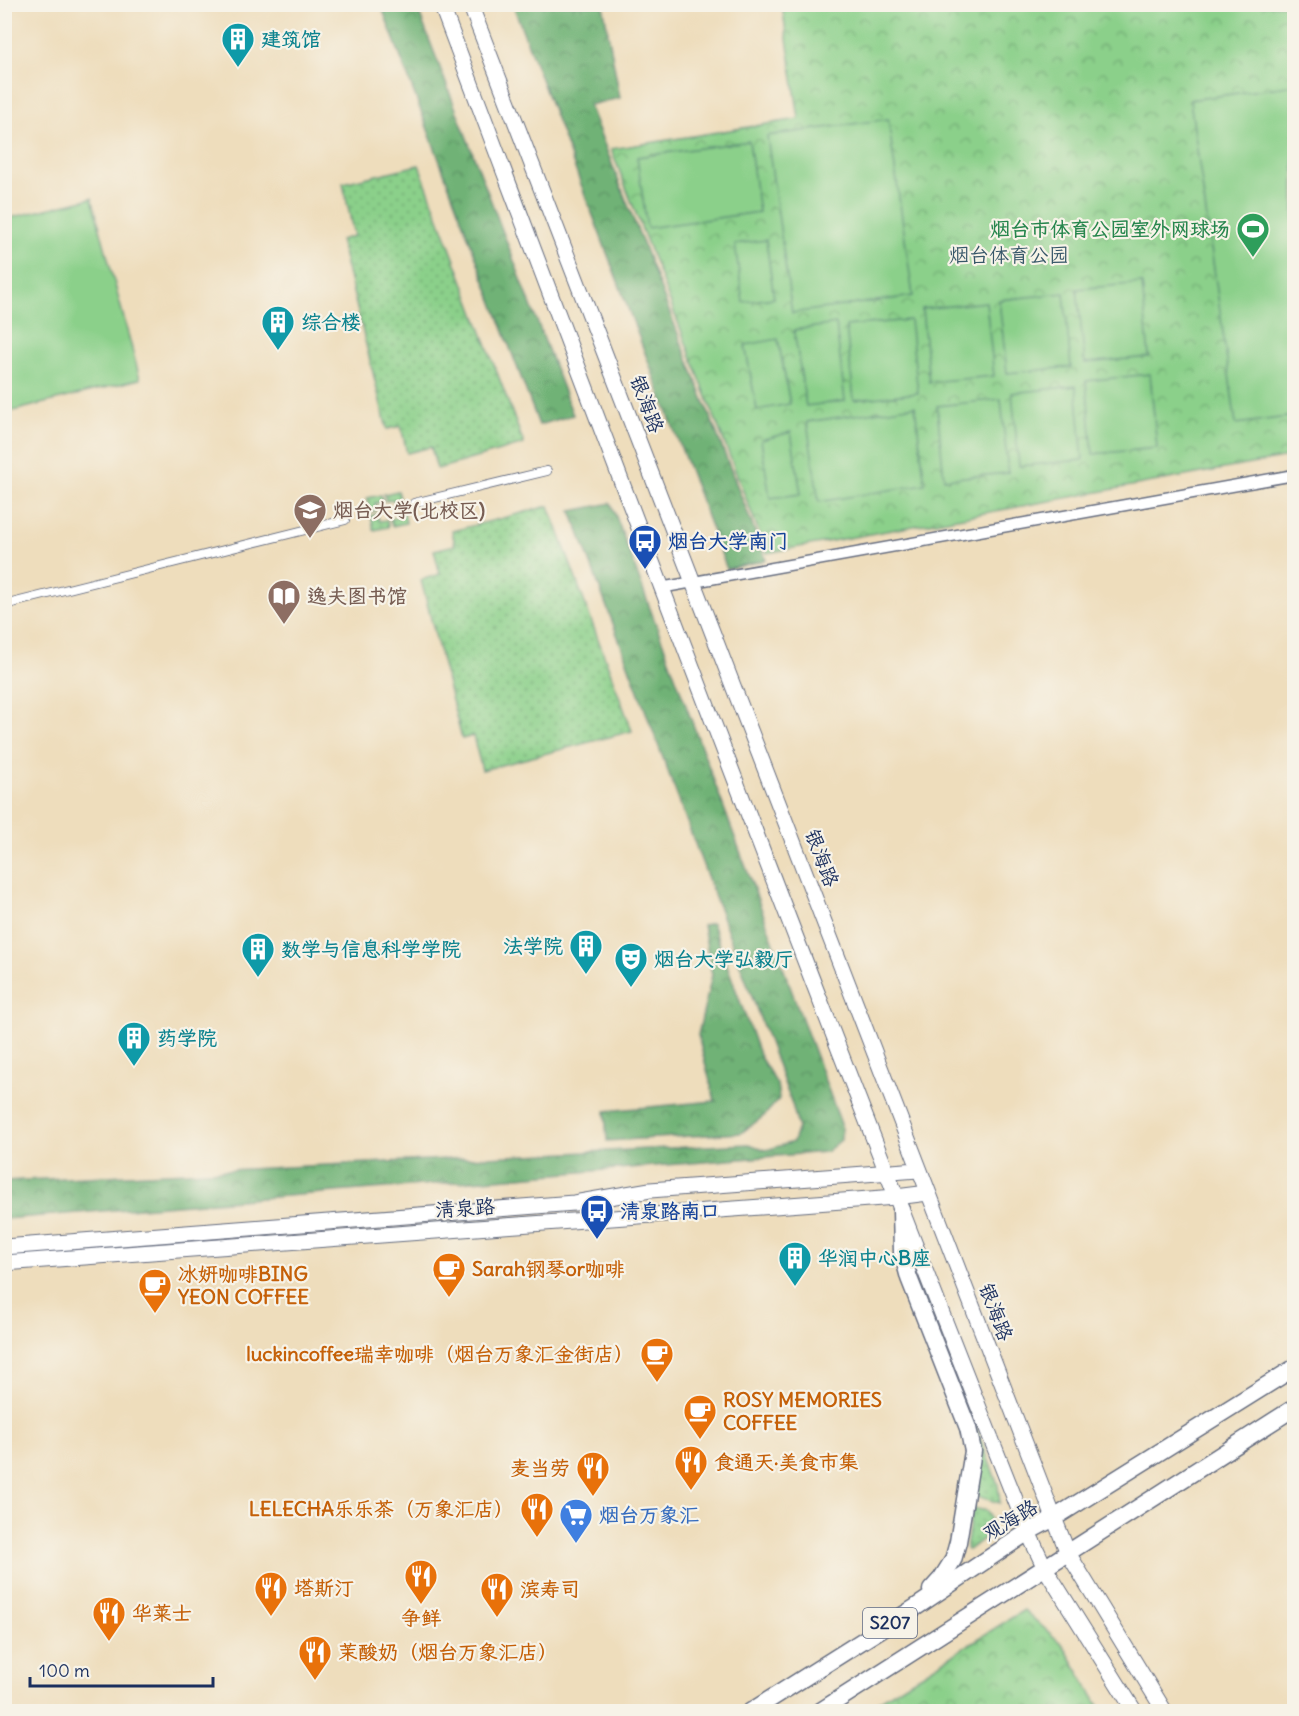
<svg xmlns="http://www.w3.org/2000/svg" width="1299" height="1716" font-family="Delius,'LXGW WenKai TC',sans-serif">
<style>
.grass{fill:url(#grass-dots);stroke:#538074;stroke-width:1.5}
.forest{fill:url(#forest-crowns);stroke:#46706a;stroke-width:1.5}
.park{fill:url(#park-crowns);stroke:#538074;stroke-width:1.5}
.pitch{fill:#8bd08a;stroke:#538074;stroke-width:1.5}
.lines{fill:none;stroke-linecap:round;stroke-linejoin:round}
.pedestrian-casing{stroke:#656c7f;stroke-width:10}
.minor-casing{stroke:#656c7f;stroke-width:13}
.secondary-casing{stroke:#656c7f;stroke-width:17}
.primary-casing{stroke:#656c7f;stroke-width:19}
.pedestrian{stroke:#fff;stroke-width:8}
.minor{stroke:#fff;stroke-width:10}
.secondary{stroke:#fff;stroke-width:15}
.primary{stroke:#fff;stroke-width:16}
.labels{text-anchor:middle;stroke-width:4.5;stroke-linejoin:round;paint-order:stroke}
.shield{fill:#f7f3e8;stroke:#5d6a87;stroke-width:1.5}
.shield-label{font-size:18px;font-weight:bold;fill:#1b2f5e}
.culture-label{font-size:20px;font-weight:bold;fill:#0d838f;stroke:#f7f3e8;text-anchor:start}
.leisure-label{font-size:20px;font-weight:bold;fill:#27864d;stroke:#f7f3e8;text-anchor:end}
.park-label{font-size:20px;fill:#375769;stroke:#f7f3e8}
.street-label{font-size:20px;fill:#1b2f5e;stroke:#f7f3e8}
.education-label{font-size:20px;font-weight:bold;fill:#785e54;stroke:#f7f3e8;text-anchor:start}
.transit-label{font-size:20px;font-weight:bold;fill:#164399;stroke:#f7f3e8;text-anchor:start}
.food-label{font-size:20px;font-weight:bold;fill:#c56008;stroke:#f7f3e8;text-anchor:start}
.shop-label{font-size:20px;font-weight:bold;fill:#366cbe;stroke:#f7f3e8;text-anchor:start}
</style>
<defs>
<pattern id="grass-dots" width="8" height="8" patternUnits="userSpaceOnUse" patternTransform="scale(1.5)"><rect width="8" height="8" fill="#8bd08a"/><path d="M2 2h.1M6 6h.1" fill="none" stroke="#71a974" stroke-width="1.8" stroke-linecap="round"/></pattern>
<pattern id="forest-crowns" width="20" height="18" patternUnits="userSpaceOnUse" patternTransform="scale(1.5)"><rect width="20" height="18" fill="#70b276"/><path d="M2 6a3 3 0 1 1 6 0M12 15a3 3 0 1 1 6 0" fill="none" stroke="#5b9164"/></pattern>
<pattern id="park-crowns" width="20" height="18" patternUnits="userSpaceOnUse" patternTransform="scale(1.5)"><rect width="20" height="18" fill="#8bd08a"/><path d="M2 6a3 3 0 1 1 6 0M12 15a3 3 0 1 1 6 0" fill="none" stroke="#71a974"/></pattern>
</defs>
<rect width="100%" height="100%" fill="#f7f3e8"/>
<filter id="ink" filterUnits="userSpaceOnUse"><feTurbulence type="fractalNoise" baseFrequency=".0167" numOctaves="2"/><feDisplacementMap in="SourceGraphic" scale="12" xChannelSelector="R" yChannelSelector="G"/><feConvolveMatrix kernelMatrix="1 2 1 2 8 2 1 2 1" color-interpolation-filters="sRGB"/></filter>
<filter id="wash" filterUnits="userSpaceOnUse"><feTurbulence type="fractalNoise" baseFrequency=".008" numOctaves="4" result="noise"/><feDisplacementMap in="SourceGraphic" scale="24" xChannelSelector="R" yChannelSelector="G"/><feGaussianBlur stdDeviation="1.35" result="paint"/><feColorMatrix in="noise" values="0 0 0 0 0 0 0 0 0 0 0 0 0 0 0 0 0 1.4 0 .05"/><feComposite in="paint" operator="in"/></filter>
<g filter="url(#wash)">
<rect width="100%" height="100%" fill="#eeddbc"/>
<g class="grass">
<polygon points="419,165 524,444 437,469 431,447 407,453 401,426 387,429 340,240 354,236 343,183"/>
<polygon points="398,491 402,505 395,506 394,499 386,501 384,494"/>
<polygon points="381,495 383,502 375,503 377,510 370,512 367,498"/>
<polygon points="549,506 632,731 482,770 473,736 462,739 421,580 440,574 434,550 455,545 452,531"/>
<polygon points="403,508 406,523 392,526 390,519 398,517 396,510"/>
<polygon points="377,514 379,521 387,520 388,527 374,530 371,516"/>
<polygon points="921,1282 998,1485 1000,1503 973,1495 978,1459 916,1284"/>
<polygon points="972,1508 987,1511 991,1519 987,1524 980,1528 985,1537 968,1550 966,1549"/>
</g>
<g class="forest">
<polygon points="381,5 416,5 573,415 539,425"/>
<polygon points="513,5 603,5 620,98 589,105 766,560 727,569"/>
<polygon points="611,503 841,1124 841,1140 826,1152 5,1219 5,1181 749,1144 766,1150 793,1142 798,1127 792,1104 571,511"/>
<polygon points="712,923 760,1057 777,1084 779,1099 764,1116 741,1133 607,1141 605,1111 715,1101 698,1035 712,975 703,925"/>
</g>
<g class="park">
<polygon points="782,5 1294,5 1294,456 767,553 611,149 799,119"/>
<polygon points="1024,1610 1063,1645 1102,1711 863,1711"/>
</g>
<g class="pitch">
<polygon points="1294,85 1294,416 1236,424 1190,100"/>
<polygon points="888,119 913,296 792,313 767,136"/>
<polygon points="749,141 759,212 647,228 637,157"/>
<polygon points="92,198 140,379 5,413 5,219"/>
<polygon points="766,240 774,298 743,302 735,244"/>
<polygon points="1142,283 1149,357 1085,363 1077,289"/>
<polygon points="1064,293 1071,367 1007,373 999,300"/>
<polygon points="986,302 994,376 929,382 922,309"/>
<polygon points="910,320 918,393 854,400 846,326"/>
<polygon points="836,324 845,401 806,406 794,330"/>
<polygon points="778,339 790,404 757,410 745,345"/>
<polygon points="1150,374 1157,448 1093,454 1086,381"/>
<polygon points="1076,386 1083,460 1019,466 1012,393"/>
<polygon points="1001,399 1008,473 944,479 937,406"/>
<polygon points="915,406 925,484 819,502 807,422"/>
<polygon points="791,432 801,494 770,498 761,440"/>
</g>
</g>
<g filter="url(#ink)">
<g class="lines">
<defs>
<g id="pedestrian">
<polyline points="414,503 547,471"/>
<polyline points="4,605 345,520"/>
</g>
<polyline id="minor" points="660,588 1294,475"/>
<g id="secondary">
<path d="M441,4C633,515 827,1025 1028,1532L1045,1568L1135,1712"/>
<polyline points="470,4 1054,1518 1068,1553 1165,1712"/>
<polyline points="4,1247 574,1203 650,1190 918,1170"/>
<polyline points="4,1263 896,1197 928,1193"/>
</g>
<g id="primary">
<polyline points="901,1210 902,1252 909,1278 968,1428 973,1451 958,1542 953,1560 941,1579 931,1590"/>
<polyline points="750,1712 916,1607 1028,1532 1054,1518 1294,1368"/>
<polyline points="819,1712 1294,1408"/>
</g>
</defs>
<use href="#pedestrian" class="pedestrian-casing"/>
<use href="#minor" class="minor-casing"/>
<use href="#secondary" class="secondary-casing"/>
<use href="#primary" class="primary-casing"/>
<use href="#pedestrian" class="pedestrian"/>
<use href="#minor" class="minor"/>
<use href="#secondary" class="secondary"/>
<use href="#primary" class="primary"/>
</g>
</g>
<defs>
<symbol id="building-pin" viewBox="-11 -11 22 30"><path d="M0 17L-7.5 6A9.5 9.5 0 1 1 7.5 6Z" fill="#0f9aa8" stroke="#f7f3e8"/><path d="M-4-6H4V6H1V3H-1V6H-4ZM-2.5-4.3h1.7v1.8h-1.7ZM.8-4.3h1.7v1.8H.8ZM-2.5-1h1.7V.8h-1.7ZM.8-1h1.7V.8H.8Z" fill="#fff"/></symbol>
<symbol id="stadium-pin" viewBox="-11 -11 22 30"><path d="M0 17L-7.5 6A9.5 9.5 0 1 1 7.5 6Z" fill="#2e9e5b" stroke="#f7f3e8"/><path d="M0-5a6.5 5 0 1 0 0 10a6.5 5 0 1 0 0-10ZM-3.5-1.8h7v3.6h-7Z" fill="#fff"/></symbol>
<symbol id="university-pin" viewBox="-11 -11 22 30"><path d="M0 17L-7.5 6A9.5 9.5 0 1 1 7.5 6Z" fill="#8d6e63" stroke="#f7f3e8"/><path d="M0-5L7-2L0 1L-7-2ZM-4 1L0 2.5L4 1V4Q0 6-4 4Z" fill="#fff"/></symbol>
<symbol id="bus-pin" viewBox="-11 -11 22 30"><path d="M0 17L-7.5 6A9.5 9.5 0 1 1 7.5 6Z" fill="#1a4fb4" stroke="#f7f3e8"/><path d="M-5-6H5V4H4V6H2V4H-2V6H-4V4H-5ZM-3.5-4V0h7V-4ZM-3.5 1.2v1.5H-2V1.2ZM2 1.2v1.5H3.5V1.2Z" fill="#fff"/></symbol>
<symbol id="library-pin" viewBox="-11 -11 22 30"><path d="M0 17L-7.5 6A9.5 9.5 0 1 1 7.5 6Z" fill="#8d6e63" stroke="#f7f3e8"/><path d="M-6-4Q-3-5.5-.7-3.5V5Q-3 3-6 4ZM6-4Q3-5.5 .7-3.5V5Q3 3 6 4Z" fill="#fff"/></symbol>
<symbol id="theatre-pin" viewBox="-11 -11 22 30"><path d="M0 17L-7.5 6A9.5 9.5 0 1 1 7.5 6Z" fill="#0f9aa8" stroke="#f7f3e8"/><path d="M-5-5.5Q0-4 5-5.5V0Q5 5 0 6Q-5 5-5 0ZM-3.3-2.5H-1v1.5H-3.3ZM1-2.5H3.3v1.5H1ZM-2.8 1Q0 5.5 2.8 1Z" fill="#fff"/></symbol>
<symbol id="cafe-pin" viewBox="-11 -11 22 30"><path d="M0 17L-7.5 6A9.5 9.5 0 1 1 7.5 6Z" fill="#e8710a" stroke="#f7f3e8"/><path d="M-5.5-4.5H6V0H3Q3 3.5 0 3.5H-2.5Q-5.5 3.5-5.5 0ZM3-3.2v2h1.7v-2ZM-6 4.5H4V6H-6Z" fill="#fff"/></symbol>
<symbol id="restaurant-pin" viewBox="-11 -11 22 30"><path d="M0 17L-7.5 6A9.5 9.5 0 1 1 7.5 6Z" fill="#e8710a" stroke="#f7f3e8"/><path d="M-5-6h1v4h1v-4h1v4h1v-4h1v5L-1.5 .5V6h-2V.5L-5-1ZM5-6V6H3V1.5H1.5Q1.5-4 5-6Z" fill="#fff"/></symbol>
<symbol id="supermarket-pin" viewBox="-11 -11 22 30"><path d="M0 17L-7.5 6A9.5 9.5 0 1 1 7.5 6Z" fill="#3f7fe0" stroke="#f7f3e8"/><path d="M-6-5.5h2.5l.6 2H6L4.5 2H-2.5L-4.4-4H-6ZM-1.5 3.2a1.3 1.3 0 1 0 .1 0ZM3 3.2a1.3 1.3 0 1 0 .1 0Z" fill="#fff"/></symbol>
</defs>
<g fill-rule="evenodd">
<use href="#building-pin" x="219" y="20" width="38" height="52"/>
<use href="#stadium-pin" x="1234" y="210" width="38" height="52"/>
<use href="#building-pin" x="259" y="303" width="38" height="52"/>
<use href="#university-pin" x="291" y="491" width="38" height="52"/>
<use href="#bus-pin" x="626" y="522" width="38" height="52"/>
<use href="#library-pin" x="265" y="577" width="38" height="52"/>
<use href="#building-pin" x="567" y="927" width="38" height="52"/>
<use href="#building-pin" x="239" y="930" width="38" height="52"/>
<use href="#theatre-pin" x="612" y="940" width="38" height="52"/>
<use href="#building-pin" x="115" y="1019" width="38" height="52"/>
<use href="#bus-pin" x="578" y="1192" width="38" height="52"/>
<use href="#building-pin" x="776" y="1239" width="38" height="52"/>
<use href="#cafe-pin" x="430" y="1250" width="38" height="52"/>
<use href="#cafe-pin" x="136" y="1266" width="38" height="52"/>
<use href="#cafe-pin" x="638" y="1335" width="38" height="52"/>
<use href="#cafe-pin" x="681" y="1392" width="38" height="52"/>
<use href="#restaurant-pin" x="672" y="1443" width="38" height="52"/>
<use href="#restaurant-pin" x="574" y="1449" width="38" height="52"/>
<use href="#restaurant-pin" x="518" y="1490" width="38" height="52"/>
<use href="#supermarket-pin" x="557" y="1496" width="38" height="52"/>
<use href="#restaurant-pin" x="402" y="1557" width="38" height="52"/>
<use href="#restaurant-pin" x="252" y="1569" width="38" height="52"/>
<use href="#restaurant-pin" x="478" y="1570" width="38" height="52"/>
<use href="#restaurant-pin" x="90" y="1594" width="38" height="52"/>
<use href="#restaurant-pin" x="296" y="1633" width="38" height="52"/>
</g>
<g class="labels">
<rect class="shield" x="863" y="1608" width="54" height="30" rx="4.5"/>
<g class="shield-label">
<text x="890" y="1629">S207</text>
</g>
<g class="culture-label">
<text x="261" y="46">建筑馆</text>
<text x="301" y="329">综合楼</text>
<text x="563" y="953" text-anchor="end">法学院</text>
<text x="281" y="956">数学与信息科学学院</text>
<text x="654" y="966">烟台大学弘毅厅</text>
<text x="157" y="1045">药学院</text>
<text x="818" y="1265">华润中心B座</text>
</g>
<g class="leisure-label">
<text x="1230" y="236">烟台市体育公园室外网球场</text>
</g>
<g class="park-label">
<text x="1009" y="262">烟台体育公园</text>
</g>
<g class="street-label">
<text transform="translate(647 404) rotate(69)" y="7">银海路</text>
<text transform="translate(822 858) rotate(69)" y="7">银海路</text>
<text transform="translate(465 1208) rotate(-4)" y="7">清泉路</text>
<text transform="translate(996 1312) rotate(69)" y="7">银海路</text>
<text transform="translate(1010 1520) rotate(-31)" y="7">观海路</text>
</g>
<g class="education-label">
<text x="333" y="517">烟台大学(北校区)</text>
<text x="307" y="603">逸夫图书馆</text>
</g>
<g class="transit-label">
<text x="668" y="548">烟台大学南门</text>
<text x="620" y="1218">清泉路南口</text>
</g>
<g class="food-label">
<text x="472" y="1276">Sarah钢琴or咖啡</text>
<text x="178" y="1281">冰妍咖啡BING<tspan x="178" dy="23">YEON COFFEE</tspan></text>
<text x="634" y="1361" text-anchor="end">luckincoffee瑞幸咖啡（烟台万象汇金街店）</text>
<text x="723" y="1407">ROSY MEMORIES<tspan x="723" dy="23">COFFEE</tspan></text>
<text x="714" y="1469">食通天·美食市集</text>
<text x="570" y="1475" text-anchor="end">麦当劳</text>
<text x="514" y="1516" text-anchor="end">LELECHA乐乐茶（万象汇店）</text>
<text x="294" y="1595">塔斯汀</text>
<text x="520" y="1596">滨寿司</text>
<text x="132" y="1620">华莱士</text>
<text x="421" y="1625" text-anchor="middle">争鲜</text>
<text x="338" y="1659">茉酸奶（烟台万象汇店）</text>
</g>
<g class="shop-label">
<text x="599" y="1522">烟台万象汇</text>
</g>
</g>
<rect width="1299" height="1716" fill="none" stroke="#f7f3e8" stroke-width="24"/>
<path d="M30 1677v9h183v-9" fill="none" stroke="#1b2f5e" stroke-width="3"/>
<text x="39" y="1677" font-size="18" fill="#1b2f5e" stroke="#f7f3e8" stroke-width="4.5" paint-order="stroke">100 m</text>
</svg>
